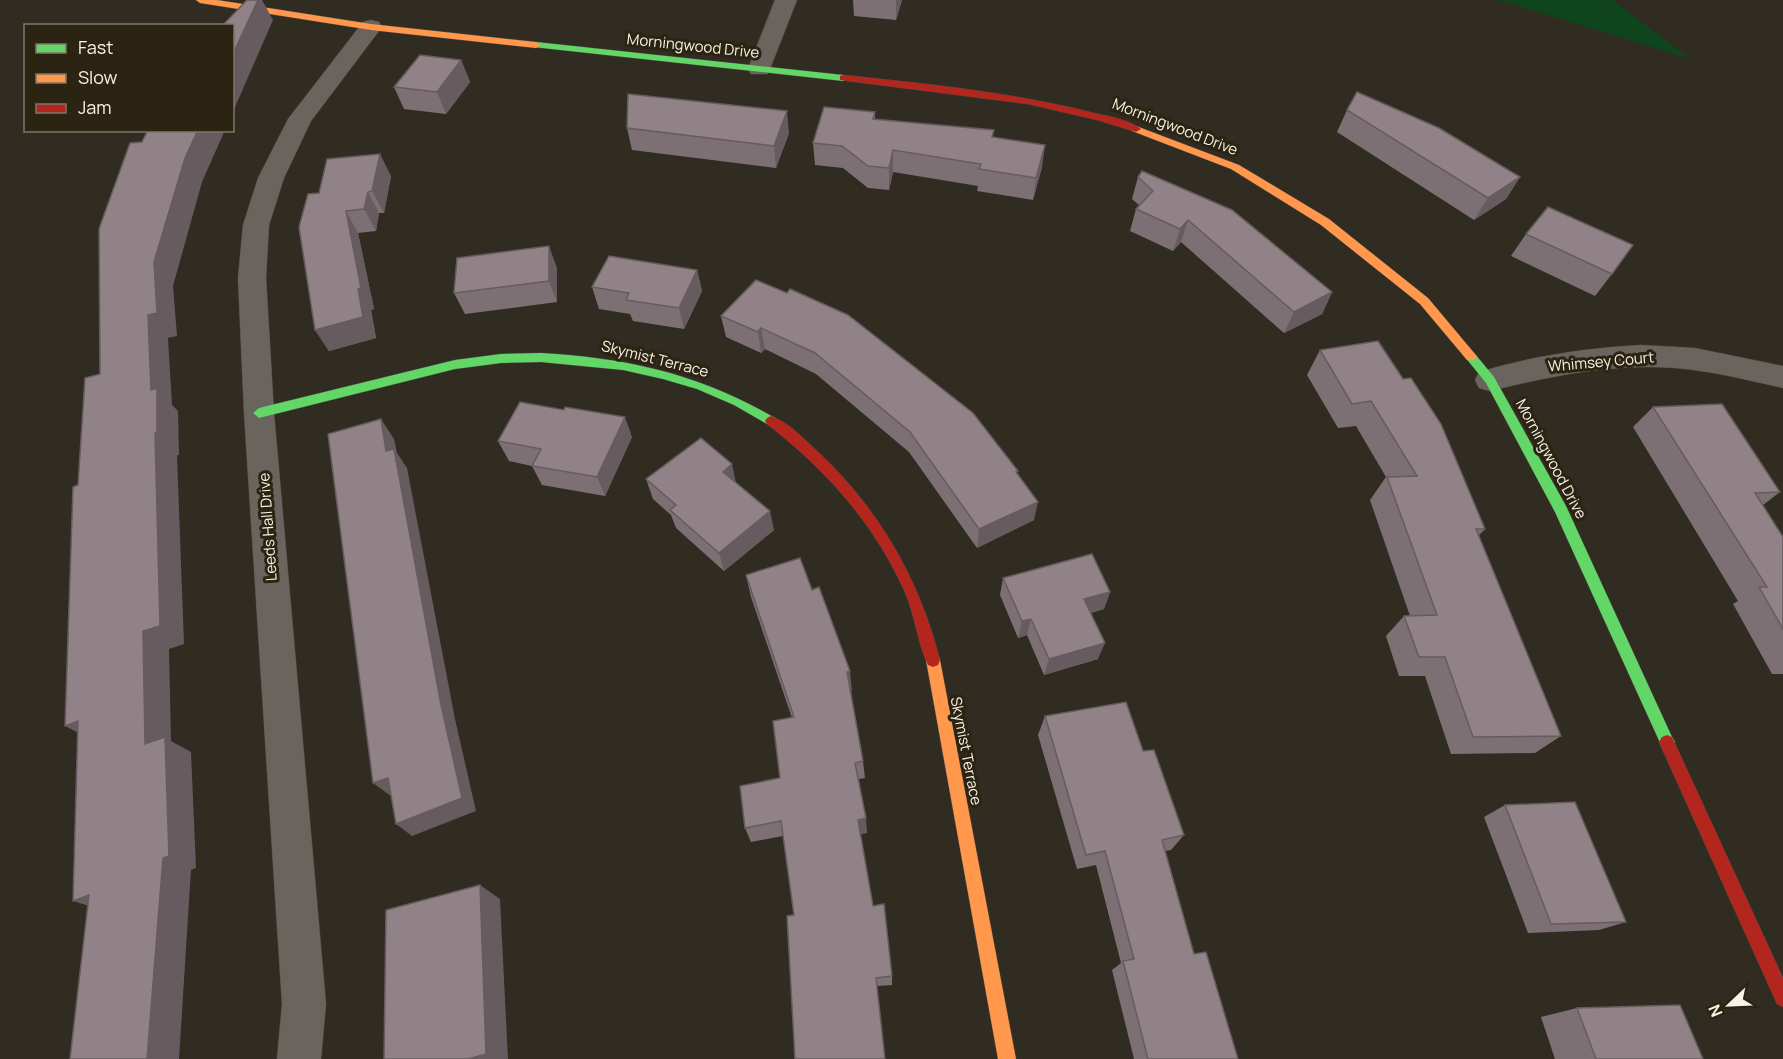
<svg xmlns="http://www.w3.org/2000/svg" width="1783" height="1059" font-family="Manrope,sans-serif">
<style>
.green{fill:#0f451c}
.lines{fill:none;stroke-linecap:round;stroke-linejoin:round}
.street-casing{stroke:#4d4840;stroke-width:1}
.fast-casing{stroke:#4d4840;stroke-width:1}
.slow-casing{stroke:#4d4840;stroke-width:1}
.jam-casing{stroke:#4d4840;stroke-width:1}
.street{fill:#69655e;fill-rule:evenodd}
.fast{fill:#63d668;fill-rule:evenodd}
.slow{fill:#ff974d;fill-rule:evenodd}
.jam{fill:#b3261e;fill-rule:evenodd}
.wall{fill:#7d7074}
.shaded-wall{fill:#665b5e}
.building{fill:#918287;stroke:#665b5e;stroke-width:1.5}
.labels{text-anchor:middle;stroke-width:6;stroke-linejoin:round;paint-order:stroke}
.street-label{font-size:15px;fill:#f8f2e7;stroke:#2c2412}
</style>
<rect width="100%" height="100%" fill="#312c22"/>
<polygon class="green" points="1495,0 1612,0 1691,59 1505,2"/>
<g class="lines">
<defs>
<g id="street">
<polygon points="775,0 797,0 770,69 767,74 751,74 748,69"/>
<polygon points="371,20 379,22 382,27 311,121 284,178 269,225 266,278 274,413 326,1004 321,1059 277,1059 282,1004 244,413 238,278 243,225 258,178 288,119 363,22"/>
<path d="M1641,345L1695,348L1783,366V388C1747,380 1712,371 1675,368C1613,363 1550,376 1490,391L1479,388L1475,380L1479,372C1532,356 1587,348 1641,345Z"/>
</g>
<g id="fast">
<polygon points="536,42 843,75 848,78 843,81 533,47 533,43"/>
<path d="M541,353C627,358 700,374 775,418L777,421L775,424H767L734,405L697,389L663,379L623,370L541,362L501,363L455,369L259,418L253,413L259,408L455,360L501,354Z"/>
<polygon points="1471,353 1475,354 1494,377 1566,506 1672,737 1675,742 1672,747 1667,749 1662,747 1555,512 1486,383 1465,357"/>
</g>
<g id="slow">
<polygon points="196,0 217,0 371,24 536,42 541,45 536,48 371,30 200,3"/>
<polygon points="1136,126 1239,165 1329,219 1428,298 1475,354 1477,357 1475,360 1467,360 1420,304 1321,225 1231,169 1132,131 1132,127"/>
<polygon points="933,653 938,655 940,660 1016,1059 998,1059 926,660 928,655"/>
</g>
<g id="jam">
<path d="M843,75C927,84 1011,92 1094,113C1108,116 1130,120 1141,129L1136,132L1097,120L1028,104L840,80V76Z"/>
<path d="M771,416C787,421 803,438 815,449C878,507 919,578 940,660L938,665L933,667L928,665C917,642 915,614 904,590C873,522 825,469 767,424L765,421L767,418Z"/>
<polygon points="1667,735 1672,737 1783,978 1783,1007 1777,1004 1659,742 1662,737"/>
</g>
</defs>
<use href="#street" class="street-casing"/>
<use href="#fast" class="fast-casing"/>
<use href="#slow" class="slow-casing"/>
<use href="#jam" class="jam-casing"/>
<use href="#street" class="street"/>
<use href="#fast" class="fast"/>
<use href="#slow" class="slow"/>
<use href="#jam" class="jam"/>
</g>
<g class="wall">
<polygon points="853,0 902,0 896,20 854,16"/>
<polygon points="461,60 470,82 446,114 404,109 394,87"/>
<polygon points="1347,110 1520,177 1506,199 1474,220 1337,132"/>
<polygon points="875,112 875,119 994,137 1042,167 1033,200 977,191 978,186 893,172 889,190 868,188 843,168 815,165 813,143"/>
<polygon points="627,128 789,133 776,168 632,150"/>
<polygon points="391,176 384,213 379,213 376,231 358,233 374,309 371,310 376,338 329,351 315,330 319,193"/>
<polygon points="1138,177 1332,292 1322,314 1284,333 1181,242 1173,251 1130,231 1136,209 1140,206 1132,199"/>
<polygon points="1526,234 1612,274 1595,296 1511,256"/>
<polygon points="557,268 557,302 465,314 454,293"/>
<polygon points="697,270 702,291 684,329 633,321 630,314 599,309 592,287"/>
<polygon points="756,280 1018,474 1034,520 977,548 909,452 816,374 765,349 761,353 726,337 721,316"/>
<polygon points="1378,341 1485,529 1478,536 1561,736 1535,753 1451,754 1425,676 1399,676 1386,636 1404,616 1410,616 1370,500 1386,477 1356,426 1338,428 1307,375 1320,350"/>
<polygon points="1653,407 1780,492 1763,505 1783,537 1783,674 1772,674 1733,604 1738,601 1633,427"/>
<polygon points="632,437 605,496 542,485 532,466 509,461 498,441"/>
<polygon points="646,479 736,483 774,530 724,571 676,528 671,515 653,499"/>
<polygon points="746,575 852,691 850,691 863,761 865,778 859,779 867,833 860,834 873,906 892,976 892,985 877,986 794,915 783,836 751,842 745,828 780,778 792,718 751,597"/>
<polygon points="1003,578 1110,592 1104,609 1091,613 1098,659 1044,675 1027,635 1018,638 1000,595"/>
<polygon points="1045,716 1143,751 1184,835 1171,850 1165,851 1194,954 1238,1059 1134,1059 1112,970 1121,963 1096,865 1077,869 1038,735"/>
<polygon points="1505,805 1626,922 1599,930 1528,933 1484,817"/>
<polygon points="1577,1008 1703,1059 1555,1059 1541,1017"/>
</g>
<g class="shaded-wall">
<polygon points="258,0 262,0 273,20 232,114 232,56"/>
<polygon points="896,0 902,0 896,20"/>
<polygon points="461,60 470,82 446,114 437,92"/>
<polygon points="787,111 789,133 776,168 774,146"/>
<polygon points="198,130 225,130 202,182 173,286 177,336 168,338 172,405 178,411 179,455 177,455 184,644 169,649 171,741 191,752 196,868 191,870 179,1059 147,1059 143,631 148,315 154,262 185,158"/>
<polygon points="1045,145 1042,167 1033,200 1036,178"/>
<polygon points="893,150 893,172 889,190 889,168"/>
<polygon points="380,154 391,176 384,213 372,191"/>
<polygon points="1520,177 1506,199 1474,220 1488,198"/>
<polygon points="368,192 379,213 376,231 364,209"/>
<polygon points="346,211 358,233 374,309 371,310 376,338 329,351 315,330"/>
<polygon points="1188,220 1181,242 1173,251 1180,229"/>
<polygon points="549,246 557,268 557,302 549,281"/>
<polygon points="697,270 702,291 684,329 679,308"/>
<polygon points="1332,292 1322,314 1284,333 1294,312"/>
<polygon points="761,328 765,349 761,353 758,332"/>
<polygon points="625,417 632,437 605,496 597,477"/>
<polygon points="381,419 394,439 397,453 407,468 455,719 476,811 412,836 396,824 441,705 386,451"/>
<polygon points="732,464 736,483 723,472"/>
<polygon points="1038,502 1034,520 977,548 979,529"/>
<polygon points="770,511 774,530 724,571 719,553"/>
<polygon points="1110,592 1104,609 1079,616 1084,599"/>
<polygon points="1031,619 1027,635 1018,638 1022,621"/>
<polygon points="1105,643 1098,659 1044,675 1049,659"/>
<polygon points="850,671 852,691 848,692 847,672"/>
<polygon points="78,721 94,741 65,726"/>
<polygon points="388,778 391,796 373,783"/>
<polygon points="866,818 867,833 859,834 858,820"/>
<polygon points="480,885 500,899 508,1059 468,1059"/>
<polygon points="89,895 105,911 73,901"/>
</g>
<g class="building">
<polygon points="247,0 258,0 232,56 232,26 222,26"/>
<polygon points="420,55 461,60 437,92 394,87"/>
<polygon points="1357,92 1439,128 1520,177 1488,198 1347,110"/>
<polygon points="628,94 787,111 774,146 627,128"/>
<polygon points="824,107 875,112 873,119 994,130 992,137 1045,145 1036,178 979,169 981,164 893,150 889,168 868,166 842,146 813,143"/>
<polygon points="148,130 198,130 185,158 154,262 157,313 148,315 151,390 157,388 157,433 155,433 160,626 143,631 145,744 165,737 169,856 163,858 147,1059 70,1059 89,895 73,901 78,721 65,726 73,487 78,485 85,378 100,374 99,229 130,143 142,142"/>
<polygon points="380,154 372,191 368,192 364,209 346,211 361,288 358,289 363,317 315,330 299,227 308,194 319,193 327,159"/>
<polygon points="1142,171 1232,210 1332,292 1294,312 1188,220 1180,229 1136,209 1153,191 1138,177"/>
<polygon points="1548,207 1633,245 1612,274 1526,234"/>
<polygon points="549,246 549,281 454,293 457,258"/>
<polygon points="609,256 697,270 679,308 626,300 629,293 592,287"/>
<polygon points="756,280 787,293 790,289 848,315 973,413 1018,471 1016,472 1038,502 979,529 910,432 815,353 761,328 758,332 721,316"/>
<polygon points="1378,341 1403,379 1411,378 1441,424 1485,529 1476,529 1561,736 1473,737 1445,657 1419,657 1404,616 1437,615 1387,477 1417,476 1371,401 1352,404 1320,350"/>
<polygon points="520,402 564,410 565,407 625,417 597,477 532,466 541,449 498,441"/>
<polygon points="1722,404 1780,492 1755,493 1783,537 1783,629 1759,587 1767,587 1653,407"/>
<polygon points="381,419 386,451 394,449 441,705 462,798 396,824 388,778 373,783 328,434"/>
<polygon points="701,438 732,464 723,472 770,511 719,553 670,510 676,505 646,479"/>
<polygon points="1092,554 1110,592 1084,599 1105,643 1049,659 1031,619 1022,621 1003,578"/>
<polygon points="800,558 812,590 819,587 850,671 847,672 863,761 855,763 866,818 858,820 873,906 884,904 892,976 876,978 885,1059 795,1059 787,916 794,915 781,821 745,828 740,786 780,778 773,721 794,717 746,575"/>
<polygon points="1126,702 1143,751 1154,750 1184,835 1162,840 1194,954 1206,952 1238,1059 1148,1059 1123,961 1134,959 1105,851 1086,855 1045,716"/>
<polygon points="1575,802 1626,922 1551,924 1505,805"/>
<polygon points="480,885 486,1054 468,1059 384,1059 386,910"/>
<polygon points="1680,1005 1703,1059 1596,1059 1577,1008"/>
</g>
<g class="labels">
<g class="street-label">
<text transform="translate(693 46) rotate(6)" y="5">Morningwood Drive</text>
<text transform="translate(1175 127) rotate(21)" y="5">Morningwood Drive</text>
<text transform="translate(655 359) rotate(14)" y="5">Skymist Terrace</text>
<text transform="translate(1601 362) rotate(-5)" y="5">Whimsey Court</text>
<text transform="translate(1551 459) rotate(62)" y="5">Morningwood Drive</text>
<text transform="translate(268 527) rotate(-94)" y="5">Leeds Hall Drive</text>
<text transform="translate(966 751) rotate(79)" y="5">Skymist Terrace</text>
</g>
</g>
<rect x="24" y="24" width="210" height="108" fill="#2c2412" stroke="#7e7667" stroke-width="1.5"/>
<rect x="36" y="44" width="30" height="9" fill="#63d668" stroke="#7e7667" stroke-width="1.5"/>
<text x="78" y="54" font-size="18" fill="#f8f2e7">Fast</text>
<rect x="36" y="74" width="30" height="9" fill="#ff974d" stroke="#7e7667" stroke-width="1.5"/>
<text x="78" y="84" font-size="18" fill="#f8f2e7">Slow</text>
<rect x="36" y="104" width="30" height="9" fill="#b3261e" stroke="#7e7667" stroke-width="1.5"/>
<text x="78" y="114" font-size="18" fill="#f8f2e7">Jam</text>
<g transform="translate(1729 1005) rotate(247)" stroke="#2c2412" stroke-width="4.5" paint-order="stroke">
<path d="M0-4.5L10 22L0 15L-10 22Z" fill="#f8f2e7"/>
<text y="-9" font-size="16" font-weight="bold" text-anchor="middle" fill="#f8f2e7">N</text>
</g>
</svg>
